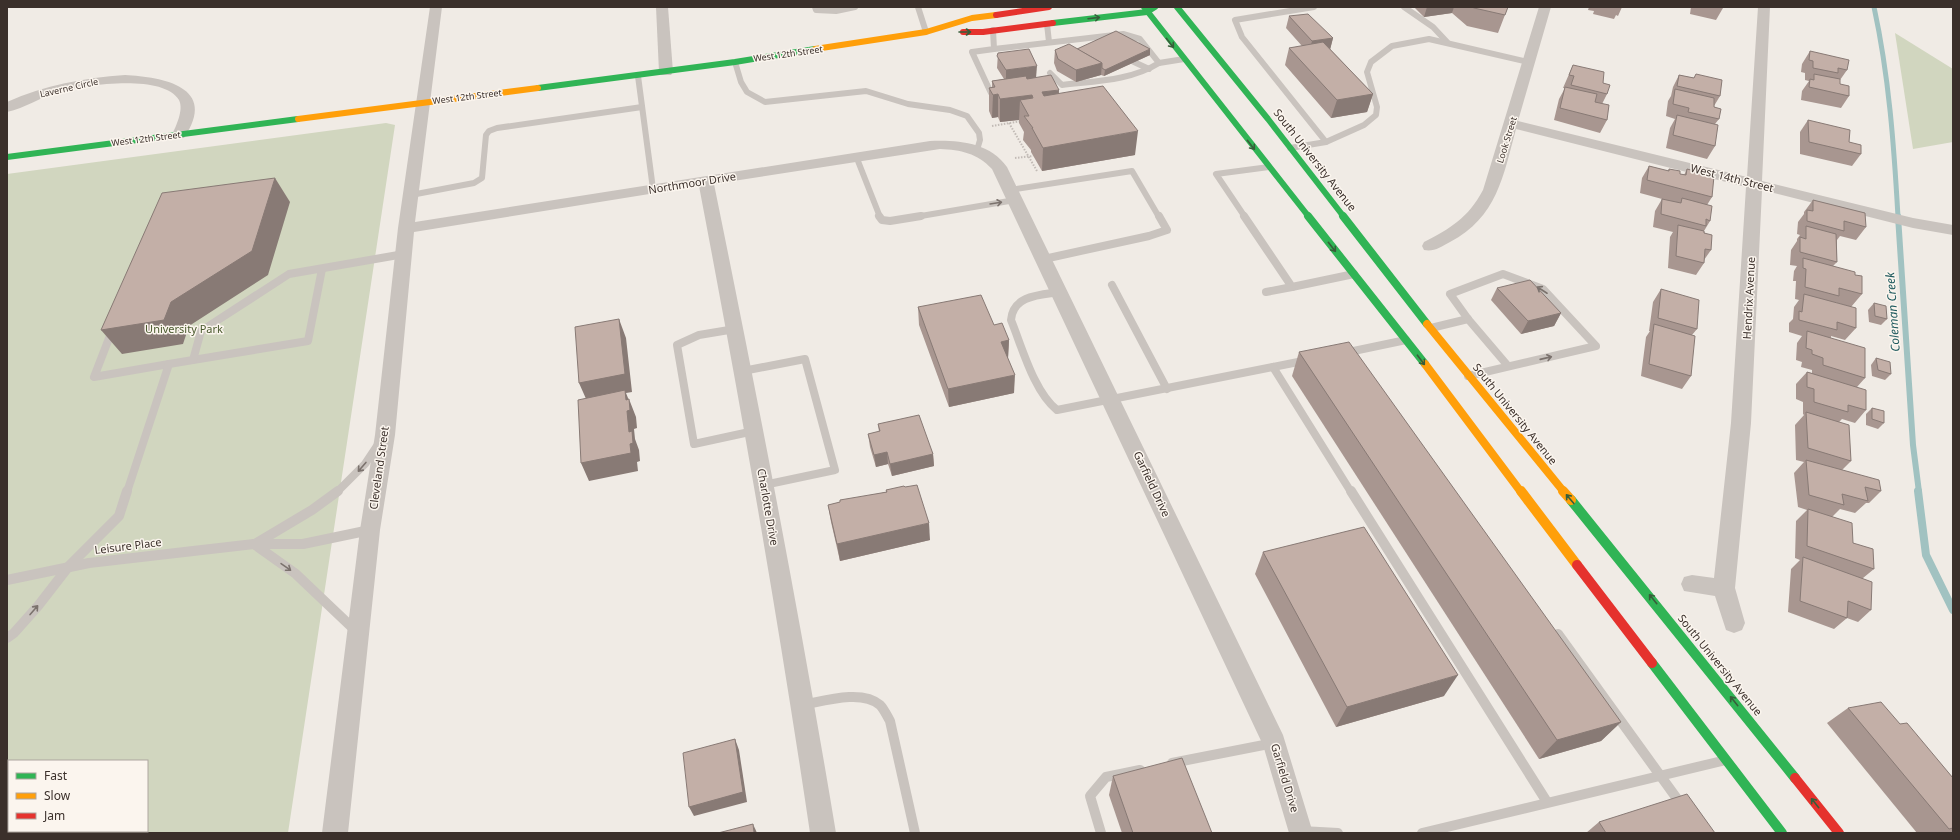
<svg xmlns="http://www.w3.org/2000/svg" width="1960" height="840" font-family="'Noto Sans',sans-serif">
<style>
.green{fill:#d1d6bf;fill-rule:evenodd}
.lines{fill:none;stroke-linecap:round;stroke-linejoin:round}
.stream-far2{stroke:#a1c2c1;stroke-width:5}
.stream-far1{stroke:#a1c2c1;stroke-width:6}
.stream{stroke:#a1c2c1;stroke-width:8}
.path{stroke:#c2bbb6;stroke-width:2;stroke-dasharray:1.5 1.5;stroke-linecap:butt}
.lane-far2{stroke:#c9c3be;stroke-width:6}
.lane-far1{stroke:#c9c3be;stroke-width:8}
.lane{stroke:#c9c3be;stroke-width:10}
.street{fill:#c9c3be;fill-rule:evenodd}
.fast-far2{stroke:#30b455;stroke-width:6}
.fast-far1{stroke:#30b455;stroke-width:8}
.fast{stroke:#30b455;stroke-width:10}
.slow-far2{stroke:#ff9f0a;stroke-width:6}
.slow-far1{stroke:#ff9f0a;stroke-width:8}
.slow{stroke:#ff9f0a;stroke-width:10}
.jam-far1{stroke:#e5322d;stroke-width:6}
.jam{stroke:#e5322d;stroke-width:10}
.wall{fill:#a89690}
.shaded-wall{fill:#887a75}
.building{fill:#c3afa7;stroke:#887a75}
.oneway{stroke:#375e3a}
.oneway2{stroke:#7b726d}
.labels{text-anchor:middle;stroke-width:3;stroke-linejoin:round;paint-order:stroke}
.far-street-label{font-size:9px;fill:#3b302b;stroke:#fbf5ee}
.street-label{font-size:11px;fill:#3b302b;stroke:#fbf5ee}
.park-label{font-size:11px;fill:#4a5a2e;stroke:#fbf5ee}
.water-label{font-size:12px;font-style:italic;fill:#1f5a5e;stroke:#fbf5ee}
</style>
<rect width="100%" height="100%" fill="#f0ebe5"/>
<g class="green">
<polygon points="1895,33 1953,69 1953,142 1913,149"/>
<path d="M386,123L395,125L288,833H7V174ZM9,761H147V831H9Z"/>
</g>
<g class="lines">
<path class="stream-far2" d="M1874,7C1889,76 1894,146 1898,217"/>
<polyline class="stream-far1" points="1898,216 1913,445 1919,492"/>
<polyline class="stream" points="1918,491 1926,555 1953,610"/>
<g class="path">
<polyline points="1009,123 1037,171"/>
<polyline points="992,126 1022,121"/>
<polyline points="1015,158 1033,156"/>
</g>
<g class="lane-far2">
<polyline points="815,7 816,10 836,11 855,7"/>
<polyline points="918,7 926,32"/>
<polyline points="1404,7 1433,27 1447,42"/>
<polyline points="1047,24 1049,42"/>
<polyline points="993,30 994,49 972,52 991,93 998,92"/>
<path d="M994,49L1123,34L1140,39L1159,63C1130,81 1095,81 1062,85L1050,73"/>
<polyline points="735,62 741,82 747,92 765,102 866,91 908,104 950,110 967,116 979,133 980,140 977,150"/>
<polyline points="1134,62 1149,69"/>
<polyline points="1159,63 1184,59"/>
<polyline points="638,76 653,189"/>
<polyline points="1326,142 1364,125 1376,115 1377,107 1367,72 1371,62 1392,46 1429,39 1528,62"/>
<polyline points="1290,148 1326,142 1242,37 1235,20 1314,7"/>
<polyline points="856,156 880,217"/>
<polyline points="1010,190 1132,171 1159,217"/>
<polyline points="411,195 474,183 482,178 486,135 489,131 497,128 642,107"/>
<polyline points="915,217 1015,200"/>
<polyline points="1245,217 1216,174 1269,167"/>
</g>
<g class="lane-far1">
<polyline points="879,216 882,220 890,221 921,216"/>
<polyline points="1244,216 1292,287 1354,274"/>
<polyline points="1044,259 1149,236 1167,230 1159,216"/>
<polyline points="1112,285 1167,389"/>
<path d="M1060,292C1040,295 1013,295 1011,320C1022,347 1034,392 1057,410L1308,360"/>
<polyline points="1266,292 1292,287"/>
<polyline points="113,328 94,377 169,364"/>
<polyline points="1431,328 1468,319"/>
<polyline points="735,329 699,335 677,345 694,444 754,431"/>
<polyline points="1344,353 1406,340"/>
<polyline points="193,360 308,341 322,269"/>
<polyline points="1273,367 1351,492"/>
<polyline points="743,371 805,359 835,470 764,485"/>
<polyline points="1468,376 1596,346 1543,289 1503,274 1450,294 1468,319 1508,366"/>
<polyline points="127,492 169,364 193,360 201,331 289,274 404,254"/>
<polyline points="337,492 365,464 379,443"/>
</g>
<g class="lane">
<polyline points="1351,491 1547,802"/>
<polyline points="254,544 296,574 356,631"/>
<polyline points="255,544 312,510 338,491"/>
<polyline points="7,580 89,563 254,544 303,544 370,530"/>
<polyline points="1558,634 1683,807"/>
<polyline points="7,638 14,633 38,606 69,566 119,516 127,491"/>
<path d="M803,705C824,701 862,689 880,705C884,709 887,716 890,721L915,833"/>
<polyline points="1172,763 1274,743"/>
<polyline points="1101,833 1090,796 1106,777 1140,770"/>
<polyline points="1302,833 1301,831 1338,833"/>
<polyline points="1422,833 1722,761"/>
</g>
<g class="street">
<path d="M430,7H442L415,222L930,141C958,140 989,142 1007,167L1283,735L1313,833H1289L1263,745L992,169C977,153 961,150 940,149L714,184C758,400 800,616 836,833H810C778,617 740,401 699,186L414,232L395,435L380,530L348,833H322L360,530L375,435L398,228Z"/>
<polygon points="656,7 668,7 673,72 671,75 661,75 659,72"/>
<path d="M1539,7H1551L1518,121L1747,177L1758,7H1770L1762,181L1913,218L1953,225V235L1913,228L1762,190L1751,423L1735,588L1745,623L1742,630L1734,633L1726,630L1715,596L1684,591L1681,584L1684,577L1692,575L1714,578L1731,423L1746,187L1516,129C1503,177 1497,217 1450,242C1441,247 1434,252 1424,250L1422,246L1424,242C1451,228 1468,218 1483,190Z"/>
<path d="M125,75C163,77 219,87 184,138H174L172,135C176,126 184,110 179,100C163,73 84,85 58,92C41,97 25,108 7,112V102C45,85 84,78 125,75Z"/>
</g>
<g class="fast-far2">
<polyline points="1144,7 1309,217"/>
<polyline points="1177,7 1268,119 1344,217"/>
<polyline points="1053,23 1147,12 1155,7"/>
<polyline points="538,88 735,62 815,49"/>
<polyline points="7,157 298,119"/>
</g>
<g class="fast-far1">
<polyline points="1308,216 1425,364"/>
<polyline points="1343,216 1427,324"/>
</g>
<g class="fast">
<polyline points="1571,500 1795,778"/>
<polyline points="1652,663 1782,833"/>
</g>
<g class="slow-far2">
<polyline points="815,49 926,32 972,18 996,15"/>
<polyline points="298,119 538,88"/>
</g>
<g class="slow-far1">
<polyline points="1427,324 1564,492"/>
<polyline points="1425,364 1521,492"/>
</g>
<g class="slow">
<polyline points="1521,491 1577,565"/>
<polyline points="1563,491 1571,500"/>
</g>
<g class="jam-far1">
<polyline points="996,15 1049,7"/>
<polyline points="963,32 983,32 1053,23"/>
</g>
<g class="jam">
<polyline points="1577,565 1652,663"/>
<polyline points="1795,778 1839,833"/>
</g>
</g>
<g class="wall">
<polygon points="1414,7 1508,7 1498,33 1467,26 1452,13 1424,17"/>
<polygon points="1589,7 1622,7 1618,16 1616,15 1614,19 1593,14 1594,11 1588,10"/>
<polygon points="1691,7 1723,7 1723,8 1716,20 1690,14"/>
<polygon points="1289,16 1333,38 1330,49 1373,94 1367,112 1331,118 1285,65 1289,48 1302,46 1286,28"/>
<polygon points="1077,49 1150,55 1104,76 1101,75 1076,82 1057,71 1054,63 1055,50"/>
<polygon points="1810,51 1847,70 1840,80 1840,84 1849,96 1841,108 1801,100 1802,91 1809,81 1805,80 1805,73 1801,72 1802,64"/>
<polygon points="998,53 1036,77 1059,93 1135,155 1042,171 1031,152 1031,150 1023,140 1024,132 1019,123 1019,120 1000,122 998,117 992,118 989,111 989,88 992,87 992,81 1004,79 997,68"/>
<polygon points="1573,65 1603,83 1607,94 1602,104 1607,120 1600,133 1554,120 1559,99 1565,88 1563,88"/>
<polygon points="1696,74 1720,96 1714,106 1719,119 1715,124 1715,146 1707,159 1666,148 1670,128 1675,119 1666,116 1668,101 1671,96 1673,87 1679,75 1694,78"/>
<polygon points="1808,120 1849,142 1861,154 1852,166 1800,154 1800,132"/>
<polygon points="1649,166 1668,171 1669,169 1680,174 1684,175 1687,169 1712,197 1707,205 1710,221 1704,231 1711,250 1704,260 1704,263 1696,275 1668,268 1670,237 1673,232 1653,227 1655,211 1662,199 1640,193 1642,178"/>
<polygon points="1813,200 1866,227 1856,240 1840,236 1837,240 1837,262 1833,266 1855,275 1862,294 1851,307 1834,302 1856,328 1845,340 1831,336 1831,338 1865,378 1857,387 1866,410 1855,423 1842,419 1839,422 1851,461 1842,470 1881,491 1869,503 1866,503 1855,513 1840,509 1832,517 1874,569 1863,578 1871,610 1858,622 1847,618 1834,629 1788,612 1791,569 1800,560 1795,558 1796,521 1807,510 1798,507 1794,473 1804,462 1796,460 1795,425 1804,415 1803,414 1803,402 1796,399 1796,384 1807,372 1812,373 1812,370 1801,367 1802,362 1796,360 1797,343 1802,336 1789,332 1789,323 1793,319 1794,307 1799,300 1795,299 1796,281 1793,281 1794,271 1797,266 1790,265 1791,250 1797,241 1797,239 1800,235 1797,234 1798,222 1804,214 1804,212"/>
<polygon points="1497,288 1561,313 1554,326 1521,334 1491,300"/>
<polygon points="1661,289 1697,329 1692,335 1691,376 1682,389 1641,376 1646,337 1650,331 1649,331 1653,302"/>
<polygon points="1874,303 1887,319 1881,325 1869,322 1868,310"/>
<polygon points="918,307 994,325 1009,340 1008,358 1008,359 1014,393 949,407 919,325"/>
<polygon points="1299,352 1621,722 1601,741 1539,759 1292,376"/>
<polygon points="1876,358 1891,374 1885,380 1872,376 1871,365"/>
<polygon points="1872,408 1884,423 1878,429 1866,425 1866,414"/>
<polygon points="878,424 933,454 934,466 892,476 888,464 876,467 870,447 868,434 879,432"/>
<polygon points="886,490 930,540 840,561 831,522 828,505 886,492"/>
<polygon points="1263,552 1444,696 1336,727 1255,574"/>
<polygon points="1848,708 1900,724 1953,778 1953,833 1917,833 1827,723"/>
<polygon points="1113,776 1212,833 1122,833 1109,795"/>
<polygon points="1599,822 1715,833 1586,833"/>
</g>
<g class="shaded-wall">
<polygon points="1427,7 1454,7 1452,13 1424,17"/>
<polygon points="1333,38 1330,50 1309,53 1312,41"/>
<polygon points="1150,49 1150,55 1104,76 1105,70"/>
<polygon points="1102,63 1101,75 1076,82 1076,70"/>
<polygon points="1037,66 1036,78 1006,83 1006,70"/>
<polygon points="1059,90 1058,113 1041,115 1042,92"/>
<polygon points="998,94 998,117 992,118 993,95"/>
<polygon points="1373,94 1367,112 1331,118 1337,100"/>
<polygon points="1032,95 1031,118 1020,100 1019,120 1000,122 1000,99"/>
<polygon points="1138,131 1135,155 1042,171 1043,148"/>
<polygon points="275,178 290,202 268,275 189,326 183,344 122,354 101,330 171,302"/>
<polygon points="1561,313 1554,326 1521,334 1528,321"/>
<polygon points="619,319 626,338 632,392 626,393 630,403 629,399 636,417 637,428 634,429 635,439 639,450 640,461 637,462 638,471 589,481 581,463 587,401 579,383"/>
<polygon points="1009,340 1008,358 1000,360 1001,342"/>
<polygon points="1015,375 1014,393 949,407 948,389"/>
<polygon points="887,452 888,464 876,467 874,455"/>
<polygon points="933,454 934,466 892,476 890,464"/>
<polygon points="929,523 930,540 840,561 837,544"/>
<polygon points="1458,675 1444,696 1336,727 1347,707"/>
<polygon points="1621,722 1601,741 1539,759 1557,740"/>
<polygon points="735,739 739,750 747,802 694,816 689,807"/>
<polygon points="753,824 757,833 754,833"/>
</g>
<g class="building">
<polygon points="1472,7 1508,7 1505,15 1474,8"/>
<polygon points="1308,14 1333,38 1312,41 1289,16"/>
<polygon points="1116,31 1150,49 1105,70 1102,68 1102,63 1077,49"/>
<polygon points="1323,42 1373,94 1337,100 1289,48"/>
<polygon points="1069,44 1102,63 1076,70 1058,59 1055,50"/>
<polygon points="1029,49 1037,66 1006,70 997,56 998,53"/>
<polygon points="1810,51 1849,60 1847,70 1838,68 1838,73 1813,68 1813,61 1809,60"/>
<polygon points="1573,65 1604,72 1603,83 1610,85 1607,94 1571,85 1574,76 1569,75"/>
<polygon points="1696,74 1722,80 1720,96 1677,86 1679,75 1694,78"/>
<polygon points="1814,74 1840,79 1840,84 1849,86 1849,96 1809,87 1810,79 1814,80"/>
<polygon points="1051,75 1059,90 1042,92 1044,96 1103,86 1138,131 1043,148 1032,128 1033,128 1024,116 1029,116 1020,100 1033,98 1032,95 1000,99 998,94 993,95 989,88 995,87 992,81 1026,76 1027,79"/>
<polygon points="1565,87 1597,94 1595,102 1609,105 1607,120 1560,108"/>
<polygon points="1675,89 1714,98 1714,107 1721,109 1719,119 1688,112 1689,108 1673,104"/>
<polygon points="1677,115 1718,125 1715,146 1673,135"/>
<polygon points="1808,120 1850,130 1849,142 1861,145 1861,154 1809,142"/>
<polygon points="1649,166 1669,171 1669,169 1680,171 1680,174 1686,175 1687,169 1714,176 1712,197 1647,180"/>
<polygon points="275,178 252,251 171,302 164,320 101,330 162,193"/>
<polygon points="1682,198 1712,206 1710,221 1706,219 1706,226 1661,214 1662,199 1681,203"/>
<polygon points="1813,200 1865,213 1866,227 1844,221 1844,231 1807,221 1807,210 1813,211"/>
<polygon points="1678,225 1704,231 1704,233 1712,235 1711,250 1705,249 1704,263 1676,256"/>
<polygon points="1806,226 1836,234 1837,262 1800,252 1800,237 1806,239"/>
<polygon points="1803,258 1855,272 1855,275 1862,276 1862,294 1839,288 1839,296 1805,287 1806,269 1803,268"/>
<polygon points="1530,280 1561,313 1528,321 1497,288"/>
<polygon points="1661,289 1699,300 1697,329 1658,318"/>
<polygon points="1804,294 1856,308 1856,328 1837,322 1837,330 1799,320 1799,311 1802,312"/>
<polygon points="981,295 994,325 1002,323 1009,340 1001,342 1015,375 948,389 918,307"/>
<polygon points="1874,303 1886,306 1887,319 1875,316"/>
<polygon points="619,319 625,374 579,383 575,327"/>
<polygon points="1654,324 1695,336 1691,376 1649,364"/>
<polygon points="1807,331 1865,348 1865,378 1823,365 1823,358 1812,354 1812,350 1806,348"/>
<polygon points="1349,342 1621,722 1557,740 1299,352"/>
<polygon points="1876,358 1890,362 1891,374 1878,370"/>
<polygon points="1807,372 1866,390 1866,410 1848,405 1848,412 1814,402 1814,389 1807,387"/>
<polygon points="625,390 626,400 629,399 630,410 627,411 629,432 632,431 633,443 630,444 631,453 581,463 578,400"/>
<polygon points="1872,408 1884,411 1884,423 1872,419"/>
<polygon points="1806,412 1849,425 1851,461 1808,448"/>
<polygon points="919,415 933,454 890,464 887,452 874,455 868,434 880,431 878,424"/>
<polygon points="1806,460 1879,480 1881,491 1865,487 1868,501 1842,494 1844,505 1809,495"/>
<polygon points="917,485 929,523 837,544 828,505 840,502 840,500 887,492 886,490 904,486 905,487"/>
<polygon points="1808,509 1852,523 1853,543 1873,549 1874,569 1807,546"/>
<polygon points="1364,527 1458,675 1347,707 1263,552"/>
<polygon points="1803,557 1872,582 1871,610 1848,601 1847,618 1800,601"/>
<polygon points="1881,702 1900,724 1907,723 1953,778 1953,828 1949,829 1848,708"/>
<polygon points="735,739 743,792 689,807 683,753"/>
<polygon points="1182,758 1212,833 1133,833 1113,776"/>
<polygon points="1687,794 1715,833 1606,833 1599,822"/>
<polygon points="753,824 754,833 718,833"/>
</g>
<defs><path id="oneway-shaft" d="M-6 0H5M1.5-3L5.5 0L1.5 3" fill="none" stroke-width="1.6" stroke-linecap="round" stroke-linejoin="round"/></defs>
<g class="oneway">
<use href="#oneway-shaft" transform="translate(1094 18) rotate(-7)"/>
<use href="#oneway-shaft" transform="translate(965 32)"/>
<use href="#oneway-shaft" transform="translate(1170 43) rotate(52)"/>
<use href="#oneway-shaft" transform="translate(1251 145) rotate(52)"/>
<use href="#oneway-shaft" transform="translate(1332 247) rotate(52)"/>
<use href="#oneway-shaft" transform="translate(1421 360) rotate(53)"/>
<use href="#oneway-shaft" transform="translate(1570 499) rotate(-130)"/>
<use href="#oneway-shaft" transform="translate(1653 599) rotate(-129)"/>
<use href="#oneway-shaft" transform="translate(1734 701) rotate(-129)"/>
<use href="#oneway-shaft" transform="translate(1815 803) rotate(-129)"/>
</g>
<g class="oneway2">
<use href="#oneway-shaft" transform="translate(996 203) rotate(-9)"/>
<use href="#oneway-shaft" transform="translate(1542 290) rotate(-147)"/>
<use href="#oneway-shaft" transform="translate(1546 358) rotate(-13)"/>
<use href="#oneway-shaft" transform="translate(362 467) rotate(131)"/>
<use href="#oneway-shaft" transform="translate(286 567) rotate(35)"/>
<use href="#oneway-shaft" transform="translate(34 610) rotate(-49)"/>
</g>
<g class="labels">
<g class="far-street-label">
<text transform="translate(788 54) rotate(-8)" y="3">West 12th Street</text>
<text transform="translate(69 88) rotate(-13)" y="3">Laverne Circle</text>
<text transform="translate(467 97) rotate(-7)" y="3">West 12th Street</text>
<text transform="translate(146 139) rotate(-7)" y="3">West 12th Street</text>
<text transform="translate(1507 140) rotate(-73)" y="3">Look Street</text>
</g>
<g class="street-label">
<text transform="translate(1315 160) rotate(52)" y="4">South University Avenue</text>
<text transform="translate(1732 178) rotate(14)" y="4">West 14th Street</text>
<text transform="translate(692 183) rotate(-9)" y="4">Northmoor Drive</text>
<text transform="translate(1749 298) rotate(-87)" y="4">Hendrix Avenue</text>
<text transform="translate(1515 414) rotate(51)" y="4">South University Avenue</text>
<text transform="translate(379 468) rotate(-82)" y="4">Cleveland Street</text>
<text transform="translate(1152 484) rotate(65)" y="4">Garfield Drive</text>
<text transform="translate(768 507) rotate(80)" y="4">Charlotte Drive</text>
<text transform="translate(128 546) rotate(-7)" y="4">Leisure Place</text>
<text transform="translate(1720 665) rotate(51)" y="4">South University Avenue</text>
<text transform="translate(1285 778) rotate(73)" y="4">Garfield Drive</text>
</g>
<g class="park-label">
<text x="184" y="333">University Park</text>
</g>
<g class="water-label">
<text transform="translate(1893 312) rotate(-94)" y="4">Coleman Creek</text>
</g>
</g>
<rect width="1960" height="840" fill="none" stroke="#3b302b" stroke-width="16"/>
<rect x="8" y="760" width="140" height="72" fill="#fbf5ee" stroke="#aea6a0"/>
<rect x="16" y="773" width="20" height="6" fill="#30b455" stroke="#aea6a0"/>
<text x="44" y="780" font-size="12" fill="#3b302b">Fast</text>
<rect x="16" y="793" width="20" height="6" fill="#ff9f0a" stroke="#aea6a0"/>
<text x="44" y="800" font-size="12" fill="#3b302b">Slow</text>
<rect x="16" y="813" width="20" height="6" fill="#e5322d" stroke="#aea6a0"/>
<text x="44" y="820" font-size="12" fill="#3b302b">Jam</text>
</svg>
